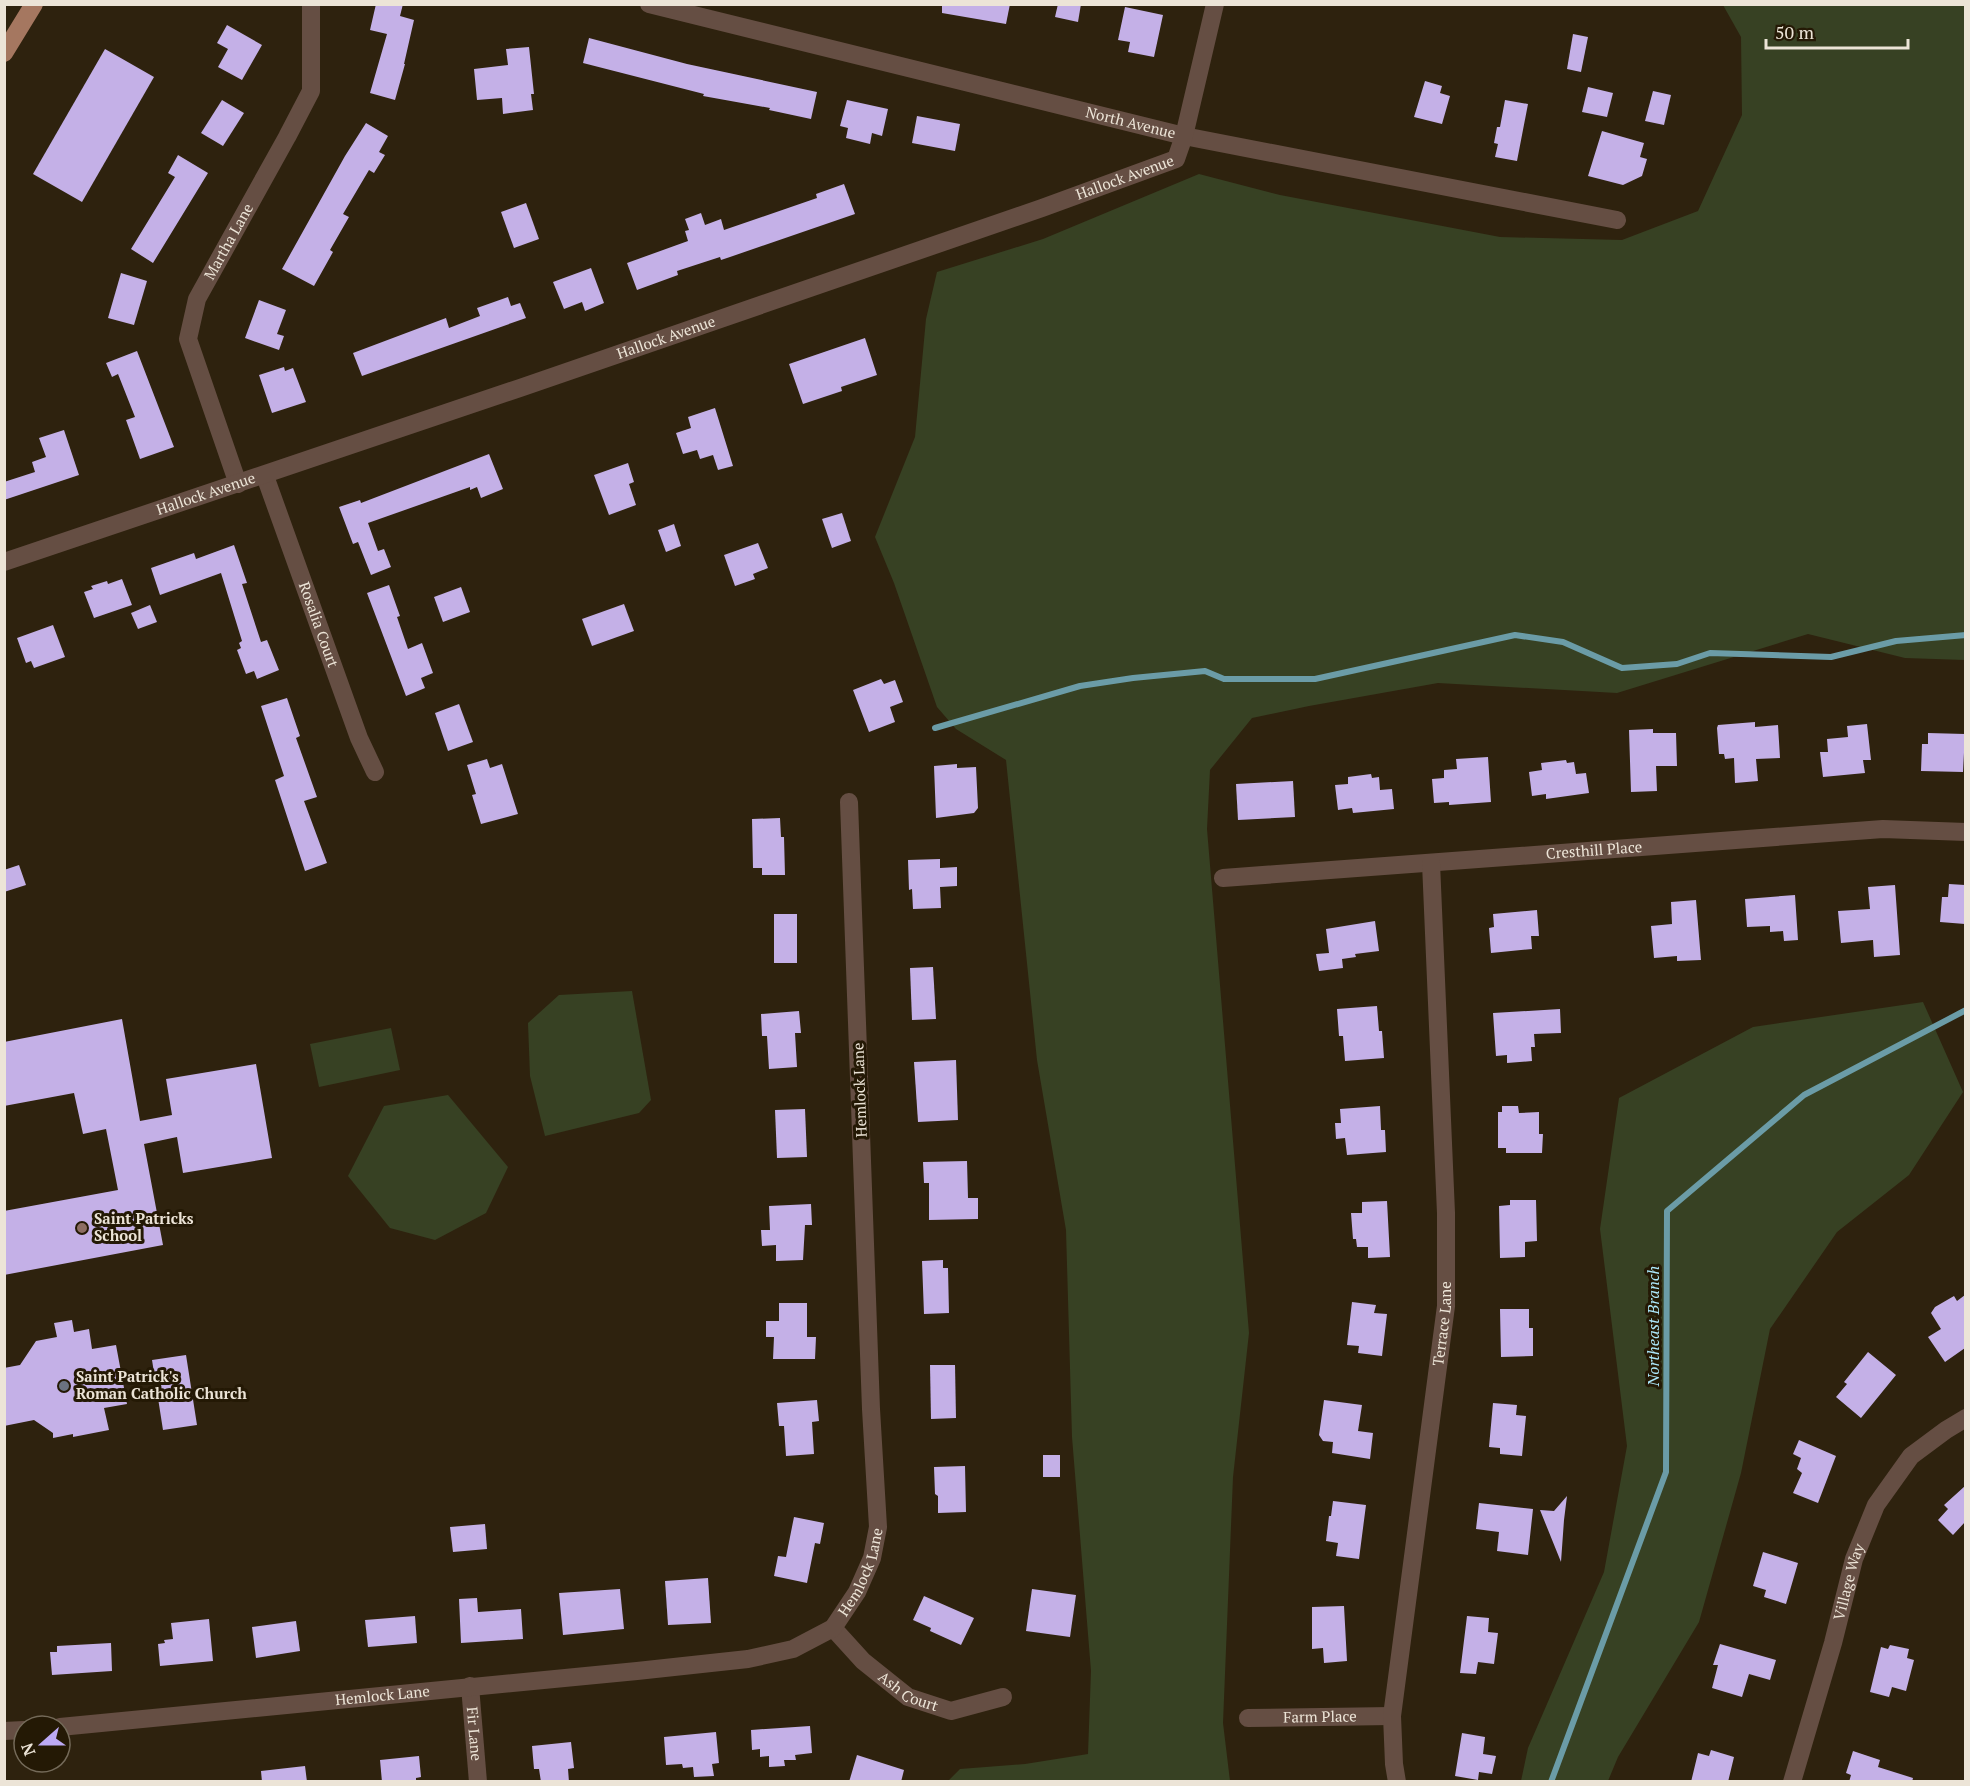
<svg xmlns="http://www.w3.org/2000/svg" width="1970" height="1786" font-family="'PT Serif',serif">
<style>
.green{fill:#374123}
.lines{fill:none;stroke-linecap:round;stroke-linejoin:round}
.stream{stroke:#6b9ca7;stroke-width:6}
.building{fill:#c4b0e7}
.minor{stroke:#654e43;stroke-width:18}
.primary{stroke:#a57760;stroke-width:18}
.education-dot{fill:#8d6e63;stroke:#241905;stroke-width:2}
.worship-dot{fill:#6b7280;stroke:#241905;stroke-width:2}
.labels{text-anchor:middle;stroke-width:6;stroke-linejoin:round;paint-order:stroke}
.street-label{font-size:15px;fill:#ece4d7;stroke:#241905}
.poi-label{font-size:15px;font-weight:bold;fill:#ece4d7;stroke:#241905;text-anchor:start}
.water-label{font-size:16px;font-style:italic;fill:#ade8fc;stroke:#241905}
</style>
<rect width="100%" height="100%" fill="#2e220e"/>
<g class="green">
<polygon points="1723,5 1965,5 1965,660 1905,658 1808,634 1617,693 1438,683 1309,706 1252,718 1210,770 1207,829 1249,1333 1233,1477 1223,1723 1230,1781 948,1781 960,1769 1025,1764 1088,1754 1091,1671 1072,1437 1066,1230 1037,1060 1006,760 956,729 937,707 894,583 875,537 915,437 926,319 937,272 1043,239 1199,174 1280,195 1500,237 1622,240 1698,211 1742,115 1741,37"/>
<polygon points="632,991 651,1100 639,1113 545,1136 530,1076 528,1023 559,995"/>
<polygon points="1923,1002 1963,1092 1909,1175 1837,1232 1770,1329 1741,1473 1699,1622 1618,1757 1608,1781 1521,1781 1528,1748 1604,1572 1627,1446 1600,1229 1619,1098 1753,1027"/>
<polygon points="391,1028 400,1070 319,1087 310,1044"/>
<polygon points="448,1095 508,1167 486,1213 435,1240 390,1228 348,1176 384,1106"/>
</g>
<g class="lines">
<g class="stream">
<polyline points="935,728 1080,686 1133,678 1205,671 1224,679 1315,679 1515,635 1563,642 1622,668 1677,664 1710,653 1831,657 1896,641 1966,635"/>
<polyline points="1551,1782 1666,1472 1667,1211 1804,1095 1966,1010"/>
</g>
</g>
<g class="building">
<polygon points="376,4 403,4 400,16 414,20 404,64 405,64 395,100 370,93 387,34 370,30"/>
<polygon points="942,4 1010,4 1006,24 942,13"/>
<polygon points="1058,4 1081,4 1078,22 1055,17"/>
<polygon points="1125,7 1163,15 1154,57 1128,52 1130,42 1118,40"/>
<polygon points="227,25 262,45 242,80 218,67 228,49 217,43"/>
<polygon points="1573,34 1588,37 1581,72 1567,69"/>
<polygon points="589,38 687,64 817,92 811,119 769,110 770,108 703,96 704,94 583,63"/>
<polygon points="529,47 534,94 531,94 533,110 503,114 502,98 477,100 474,69 508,65 506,49"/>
<polygon points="105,49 154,77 82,202 33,174"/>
<polygon points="1425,81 1442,86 1440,93 1450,96 1442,124 1414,117"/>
<polygon points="1588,87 1613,93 1607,117 1582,112"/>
<polygon points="1653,91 1671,95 1664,125 1645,121"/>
<polygon points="222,100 244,113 223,146 201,133"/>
<polygon points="847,100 888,109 882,136 872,133 870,144 846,138 848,128 840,126"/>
<polygon points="1505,100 1528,104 1517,161 1495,157 1498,144 1494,143 1497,127 1500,127"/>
<polygon points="917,116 960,124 955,151 912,143"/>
<polygon points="366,123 388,136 379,152 385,155 374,173 369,170 343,214 349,217 330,250 333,252 314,286 282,269 345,156"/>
<polygon points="1602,131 1644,143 1640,157 1647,159 1642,176 1623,185 1588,176"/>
<polygon points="178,155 208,173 153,263 131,249 175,177 168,173"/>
<polygon points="844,184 855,214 730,257 721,260 720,257 677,271 678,275 637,290 627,263 688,241 685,231 689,230 685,219 701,213 705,225 721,219 724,230 817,198 816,194"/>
<polygon points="526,203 539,239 514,248 501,212"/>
<polygon points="591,268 604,303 585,311 582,302 564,309 553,282"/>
<polygon points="121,273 147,281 134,325 108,318"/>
<polygon points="508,297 511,306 520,303 526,318 362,376 353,353 446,318 449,328 480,316 477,308"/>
<polygon points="259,300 286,310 277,334 284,336 279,350 245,338"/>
<polygon points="865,338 877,375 841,387 842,391 803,404 789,364"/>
<polygon points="137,351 174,447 140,459 126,420 135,417 118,374 112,377 106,363"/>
<polygon points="284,367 285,371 293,368 306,402 272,413 259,375"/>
<polygon points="715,408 733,466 718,470 713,455 700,459 697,450 683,454 676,433 691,428 688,417"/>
<polygon points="64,430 79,475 4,500 4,482 35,472 32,462 46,457 39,438"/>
<polygon points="489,454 503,489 481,498 477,487 470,490 470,487 368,523 378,551 384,549 391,567 371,575 358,542 353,544 339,507 360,500 361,503"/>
<polygon points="628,463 634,482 629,484 636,505 609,515 594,475"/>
<polygon points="842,513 851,541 832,548 822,519"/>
<polygon points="674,524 681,546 666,552 658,530"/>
<polygon points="758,543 768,568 753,574 755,579 735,586 724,555"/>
<polygon points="234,545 247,583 242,584 261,642 267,640 279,670 257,679 254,671 246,674 237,650 241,648 239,643 242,641 221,573 160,595 151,568 194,553 196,559"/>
<polygon points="122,579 132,605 94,618 84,592 93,589 91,586 107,581 108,584"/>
<polygon points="389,585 400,616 397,617 408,649 422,643 433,673 421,678 425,688 406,696 367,593"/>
<polygon points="461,587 470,612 443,622 434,597"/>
<polygon points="624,604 634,631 592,646 582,619"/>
<polygon points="150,605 157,622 138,629 131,613"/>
<polygon points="53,625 65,657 34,668 31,661 26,663 17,638"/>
<polygon points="881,679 884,684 895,680 903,702 890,707 895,722 869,732 853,690"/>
<polygon points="287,698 300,736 296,738 317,797 304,801 327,863 305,871 275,780 284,776 261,706"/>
<polygon points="459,704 473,742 448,751 435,713"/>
<polygon points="1755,722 1755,727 1778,725 1780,758 1756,759 1758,781 1735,783 1734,758 1725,759 1724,754 1719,754 1717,728 1718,725"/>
<polygon points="1867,724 1871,760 1863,760 1865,773 1823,777 1820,752 1828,752 1827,739 1848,737 1847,726"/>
<polygon points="1653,729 1653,733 1676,733 1677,766 1656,766 1657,791 1631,792 1629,730"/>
<polygon points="1928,733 1965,734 1963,772 1921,771 1922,744 1928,744"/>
<polygon points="1488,757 1491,802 1449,805 1449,802 1434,803 1432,779 1444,778 1444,770 1457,769 1456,759"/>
<polygon points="487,759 490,768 502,764 518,814 481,824 472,795 476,794 467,765"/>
<polygon points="1566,760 1567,763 1574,762 1576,774 1586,773 1589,793 1546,799 1546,794 1532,796 1529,772 1542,770 1541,763"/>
<polygon points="957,764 957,768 976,767 978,808 974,813 936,818 934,766"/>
<polygon points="1371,774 1372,778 1379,777 1380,790 1392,789 1394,809 1353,813 1352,808 1338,810 1335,785 1348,784 1348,777"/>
<polygon points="1293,781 1295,817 1238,820 1236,784"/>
<polygon points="780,818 781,837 784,837 785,875 762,875 762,868 753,868 752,819"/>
<polygon points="940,859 940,868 957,867 957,886 940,887 941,908 913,909 912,889 909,890 908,860"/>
<polygon points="19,865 26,885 4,892 4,870"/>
<polygon points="1949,884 1965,885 1965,924 1940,922 1942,897 1948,897"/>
<polygon points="1895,885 1900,955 1874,957 1873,940 1841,943 1838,911 1870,909 1868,887"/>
<polygon points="1795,895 1798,940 1784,941 1783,931 1770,932 1770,926 1747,927 1745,899"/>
<polygon points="1696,900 1701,960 1677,961 1677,956 1654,958 1651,926 1672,924 1671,902"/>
<polygon points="1537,910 1539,936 1531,936 1532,949 1491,953 1489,928 1494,927 1493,914"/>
<rect x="774" y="914" width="23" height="49"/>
<polygon points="1375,921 1379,951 1355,954 1356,957 1342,959 1343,968 1319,971 1316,954 1329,953 1326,929"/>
<polygon points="933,967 936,1019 912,1020 910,968"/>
<polygon points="1377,1006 1379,1031 1382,1031 1384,1058 1345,1061 1343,1036 1339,1036 1337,1009"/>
<polygon points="1560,1009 1561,1033 1534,1034 1535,1047 1531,1047 1532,1061 1507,1063 1507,1055 1496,1056 1493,1013"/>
<polygon points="799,1011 801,1033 795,1033 797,1067 769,1069 767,1036 762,1036 761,1014"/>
<polygon points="122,1019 140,1121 172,1115 166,1079 256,1064 272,1158 183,1173 177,1137 144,1144 163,1245 4,1275 4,1211 118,1190 106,1129 83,1134 74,1093 4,1106 4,1042"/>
<polygon points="956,1060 958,1120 918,1122 914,1062"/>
<polygon points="1380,1106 1381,1130 1385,1130 1386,1152 1347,1155 1345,1138 1336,1139 1335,1123 1341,1123 1340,1109"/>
<polygon points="1502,1106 1518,1106 1519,1113 1539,1112 1539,1134 1543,1134 1542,1153 1506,1153 1506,1148 1498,1148 1498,1112 1502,1112"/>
<polygon points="805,1109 807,1157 777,1158 775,1110"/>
<polygon points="967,1161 968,1198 978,1198 978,1219 929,1220 929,1183 924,1183 923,1162"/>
<polygon points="1510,1200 1536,1200 1537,1241 1525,1242 1525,1257 1500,1258 1499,1206 1510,1205"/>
<polygon points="1387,1201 1390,1257 1368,1258 1368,1247 1357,1247 1356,1239 1353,1239 1351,1213 1362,1213 1362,1202"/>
<polygon points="811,1204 812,1225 805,1225 803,1260 776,1261 776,1245 762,1246 761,1230 770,1230 769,1206"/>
<polygon points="943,1260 943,1268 948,1268 949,1313 924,1314 922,1261"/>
<polygon points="1965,1295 1965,1348 1945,1362 1928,1337 1941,1329 1931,1313 1935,1307 1954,1296 1957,1301"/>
<polygon points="1352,1302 1376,1305 1374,1313 1387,1314 1382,1356 1358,1353 1359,1346 1347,1345"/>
<polygon points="779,1303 807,1303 807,1337 816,1337 815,1359 773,1359 774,1337 766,1337 766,1321 779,1321"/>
<polygon points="1500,1309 1529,1309 1529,1328 1533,1328 1533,1356 1501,1357"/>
<polygon points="72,1320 74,1332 89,1329 92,1349 116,1345 127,1404 104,1408 109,1430 73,1437 73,1434 53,1438 53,1433 34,1420 4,1426 4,1368 20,1365 36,1341 57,1337 54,1323"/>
<polygon points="1868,1352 1896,1375 1861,1418 1836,1397 1847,1384 1844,1382"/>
<polygon points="186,1355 197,1425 163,1430 152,1360"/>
<polygon points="930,1365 955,1365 956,1418 931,1419"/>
<polygon points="817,1400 819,1421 812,1422 814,1454 786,1456 784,1426 779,1426 777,1403"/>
<polygon points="1324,1400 1362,1405 1358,1431 1373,1433 1370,1459 1332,1453 1333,1442 1323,1441 1319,1435"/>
<polygon points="1493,1403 1517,1405 1516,1415 1526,1416 1522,1456 1500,1454 1500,1448 1489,1447"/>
<polygon points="1799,1440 1836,1456 1818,1503 1793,1493 1802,1473 1797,1469 1801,1458 1793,1454"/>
<rect x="1043" y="1455" width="17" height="22"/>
<polygon points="965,1466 966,1512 938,1513 938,1496 935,1494 934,1467"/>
<polygon points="1965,1486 1965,1522 1953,1535 1938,1520 1948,1509 1944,1505"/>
<polygon points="1567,1496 1564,1520 1561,1562 1540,1510 1554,1511"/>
<polygon points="1333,1501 1366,1505 1359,1559 1336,1556 1338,1543 1326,1541 1329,1516 1331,1516"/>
<polygon points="1479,1503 1533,1509 1528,1555 1497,1551 1499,1532 1476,1529"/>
<polygon points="794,1517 824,1523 820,1544 815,1543 807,1583 774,1576 778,1556 786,1557"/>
<polygon points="485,1524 487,1549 453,1552 450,1527"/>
<polygon points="1763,1552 1798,1563 1786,1604 1764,1597 1766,1590 1753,1586"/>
<polygon points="708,1578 711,1623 668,1625 665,1581"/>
<polygon points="620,1589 624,1629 563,1635 559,1593"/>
<polygon points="1032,1589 1076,1595 1070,1637 1026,1631"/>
<polygon points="924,1596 974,1618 961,1645 930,1631 931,1628 913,1620"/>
<polygon points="477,1598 478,1612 521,1609 523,1639 461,1643 459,1599"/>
<polygon points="1344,1606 1347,1661 1324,1663 1323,1648 1312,1649 1312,1607"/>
<polygon points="415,1616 417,1643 368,1647 365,1620"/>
<polygon points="1467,1616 1489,1618 1488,1632 1498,1633 1494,1664 1478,1662 1476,1674 1460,1673"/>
<polygon points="209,1619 213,1661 160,1666 158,1644 165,1643 164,1640 173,1639 171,1623"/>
<polygon points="296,1621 300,1651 256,1658 252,1627"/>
<polygon points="111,1643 112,1671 52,1675 50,1652 57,1652 57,1646"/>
<polygon points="1720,1644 1776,1660 1770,1680 1749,1674 1742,1697 1712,1688 1718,1665 1713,1665"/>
<polygon points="1890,1645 1909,1649 1907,1658 1914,1660 1906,1691 1892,1687 1889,1697 1870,1692 1881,1647 1888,1649"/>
<polygon points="810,1726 812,1753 795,1755 796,1760 784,1760 785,1766 769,1767 769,1756 760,1757 760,1749 752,1750 751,1730"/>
<polygon points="716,1732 719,1763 712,1764 714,1776 694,1777 693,1767 683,1768 682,1764 666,1765 664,1737"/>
<polygon points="1462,1733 1485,1737 1483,1754 1496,1756 1492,1774 1479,1772 1478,1780 1455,1776"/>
<polygon points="571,1742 574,1768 568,1769 569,1782 541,1782 539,1769 534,1769 532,1746"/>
<polygon points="1711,1750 1734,1757 1728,1782 1691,1782 1698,1753 1709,1756"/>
<polygon points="1853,1751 1880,1760 1878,1767 1913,1778 1912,1782 1849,1782 1851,1775 1846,1773"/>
<polygon points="857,1755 904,1770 901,1782 849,1782"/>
<polygon points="419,1756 421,1777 416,1778 416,1782 382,1782 380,1760"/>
<polygon points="305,1766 307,1782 262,1782 261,1771"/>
</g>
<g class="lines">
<g class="minor">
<path id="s1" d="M649,4L1184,136L1617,220"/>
<path id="s2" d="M265,476L359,738L375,772"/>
<path id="s3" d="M238,484L188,339L197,299L287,137L311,91V4"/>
<path id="s4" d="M4,562L520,388L1042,208L1176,159L1184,136L1215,4"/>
<path id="s5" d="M1223,878L1883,829L1966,832"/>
<path id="s6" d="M833,1628L863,1661L908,1697L951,1711L1003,1697"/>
<path id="s7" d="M470,1686L478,1782"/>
<path id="s8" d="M1248,1718L1392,1716"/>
<path id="s9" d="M60,1727L637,1671L748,1659L793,1649L833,1628L857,1592L872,1558L878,1527L871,1409L849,802"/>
<polyline points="4,1731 24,1730"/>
<path id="s10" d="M1397,1782L1394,1764L1392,1716L1446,1306V1213L1431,863"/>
<path id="s11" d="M1792,1782L1833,1643L1854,1559L1876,1505L1911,1456L1946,1430L1966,1418"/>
</g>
<polyline class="primary" points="4,53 34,4"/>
</g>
<circle class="education-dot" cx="82" cy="1228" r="6"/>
<circle class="worship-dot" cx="64" cy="1386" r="6"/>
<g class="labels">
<g class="street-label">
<text dy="5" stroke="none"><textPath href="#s1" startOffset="496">North Avenue</textPath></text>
<text dy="5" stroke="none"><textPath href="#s4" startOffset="1185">Hallock Avenue</textPath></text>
<text dy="5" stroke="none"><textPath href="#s3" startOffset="260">Martha Lane</textPath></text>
<text dy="5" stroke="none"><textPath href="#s4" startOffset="699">Hallock Avenue</textPath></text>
<text dy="5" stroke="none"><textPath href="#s4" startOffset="213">Hallock Avenue</textPath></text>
<text dy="5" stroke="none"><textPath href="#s2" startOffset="158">Rosalia Court</textPath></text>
<text dy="5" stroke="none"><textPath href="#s5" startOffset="372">Cresthill Place</textPath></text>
<text transform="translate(860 1090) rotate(-92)" y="5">Hemlock Lane</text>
<text dy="5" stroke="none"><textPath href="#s10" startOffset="462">Terrace Lane</textPath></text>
<text dy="5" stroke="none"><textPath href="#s9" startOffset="846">Hemlock Lane</textPath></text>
<text dy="5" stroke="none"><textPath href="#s11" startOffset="208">Village Way</textPath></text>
<text dy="5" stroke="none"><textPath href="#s6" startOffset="100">Ash Court</textPath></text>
<text dy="5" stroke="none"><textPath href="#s9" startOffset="324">Hemlock Lane</textPath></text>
<text dy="5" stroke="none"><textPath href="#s8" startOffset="72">Farm Place</textPath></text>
<text dy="5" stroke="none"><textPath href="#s7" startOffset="48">Fir Lane</textPath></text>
</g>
<g class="poi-label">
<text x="94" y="1224">Saint Patricks<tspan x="94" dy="17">School</tspan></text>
<text x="76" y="1382">Saint Patrick's<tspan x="76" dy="17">Roman Catholic Church</tspan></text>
</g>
<g class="water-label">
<text transform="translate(1653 1326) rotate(-90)" y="6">Northeast Branch</text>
</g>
</g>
<rect width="1970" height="1786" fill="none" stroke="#ece4d7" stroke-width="12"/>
<g transform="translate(42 1744) rotate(249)"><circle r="28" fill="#241905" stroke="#746a59" stroke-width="1.5"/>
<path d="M0-4.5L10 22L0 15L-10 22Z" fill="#bca9f5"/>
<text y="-9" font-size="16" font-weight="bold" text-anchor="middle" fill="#ece4d7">N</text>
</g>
<path d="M1766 39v9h142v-9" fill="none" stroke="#ece4d7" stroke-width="3"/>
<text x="1775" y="39" font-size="18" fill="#ece4d7" stroke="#241905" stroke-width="4.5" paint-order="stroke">50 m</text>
</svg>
